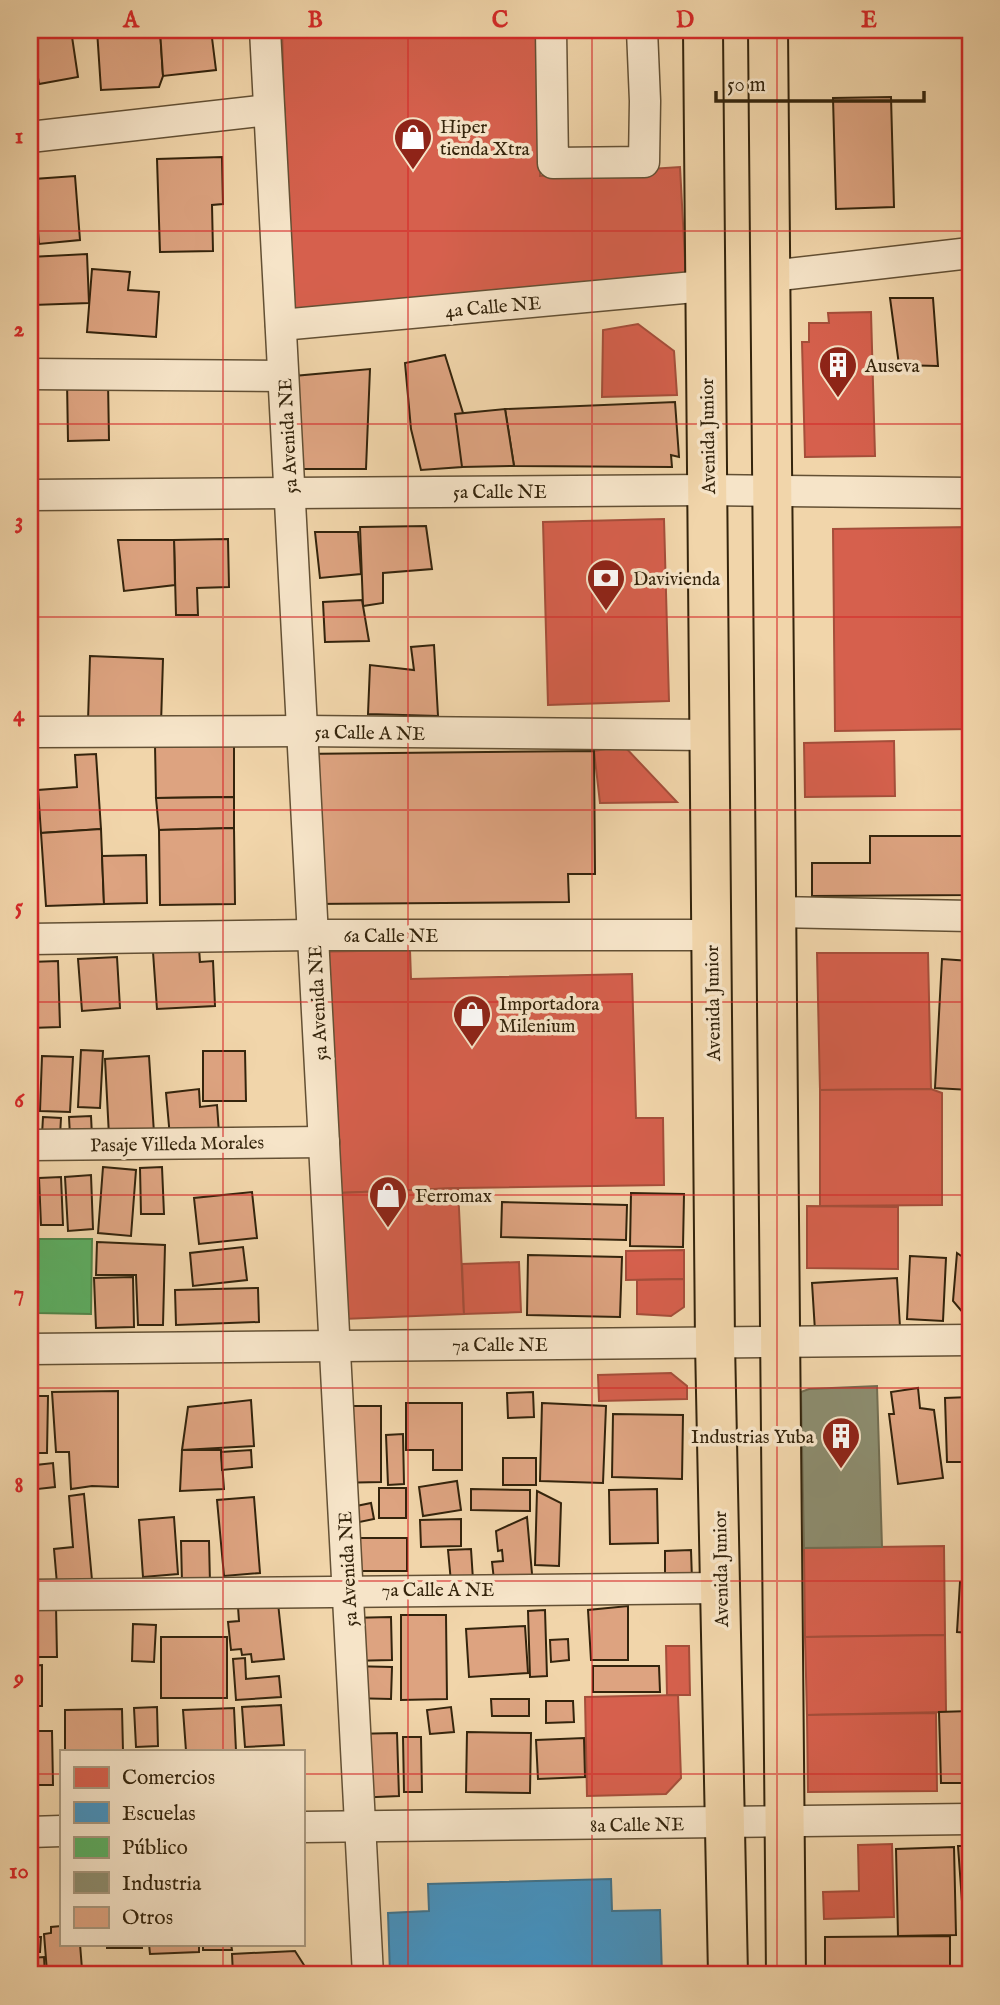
<svg xmlns="http://www.w3.org/2000/svg" width="1000" height="2005" font-family="'IM FELL English',serif">
<style>
.shops{fill:#d6604d;stroke:#a54e3a;stroke-width:2}
.schools{fill:#4393c3;stroke:#3e728c;stroke-width:2}
.public{fill:#5aae61;stroke:#4f8548;stroke-width:2}
.industry{fill:#8c8c6e;stroke:#726d51;stroke-width:2}
.building{fill:#dda380;stroke:#34240c;stroke-width:2}
.lines{fill:none;stroke-linecap:round;stroke-linejoin:round}
.minor-casing{stroke:#635034;stroke-width:33}
.major-casing{stroke:#34240c;stroke-width:42}
.minor{stroke:#f6e4c8;stroke-width:30}
.major{stroke:#f1d5aa;stroke-width:38}
.grid{fill:none;stroke:#d62828;stroke-width:2;stroke-opacity:0.55}
.labels{text-anchor:middle;stroke-width:7;stroke-linejoin:round;paint-order:stroke}
.poi-label{font-size:19px;fill:#34240c;stroke:#f6e4c8;text-anchor:start}
.street-label{font-size:19px;fill:#34240c;stroke:#f6e4c8}
.neatline{fill:none;stroke:#d62828;stroke-width:2.5}
.grid-label{font-size:23px;text-anchor:middle;font-weight:bold;fill:#d62828}
</style>
<rect width="100%" height="100%" fill="#f1d5aa"/>
<filter id="stains"><feTurbulence type="fractalNoise" baseFrequency=".00286" numOctaves="4"/><feColorMatrix values="0 0 0 0 .2 0 0 0 0 .09 0 0 0 0 .02 0 0 0 .5 -.17"/></filter>
<radialGradient id="worn" r=".72"><stop offset=".6" stop-color="#630" stop-opacity="0"/><stop offset="1" stop-color="#630" stop-opacity=".3"/></radialGradient>
<g class="shops">
<polygon points="282,30 542,30 543,114 540,176 680,167 686,279 290,316"/>
<polygon points="871,312 875,456 805,457 802,342 809,342 809,323 829,323 828,313"/>
<polygon points="638,324 674,351 677,395 602,397 603,330"/>
<polygon points="664,519 669,701 548,705 543,522"/>
<polygon points="970,527 970,729 835,731 833,529"/>
<polygon points="894,741 895,796 805,797 804,743"/>
<polygon points="624,746 677,802 600,803 594,751"/>
<polygon points="410,950 411,979 632,974 636,1118 663,1118 664,1185 458,1188 314,1194 308,952"/>
<polygon points="817,953 928,953 931,1089 820,1090"/>
<polygon points="931,1089 942,1093 942,1205 820,1206 820,1090"/>
<polygon points="458,1188 464,1314 319,1320 314,1194"/>
<polygon points="807,1206 898,1207 898,1269 807,1268"/>
<polygon points="684,1250 684,1279 626,1280 626,1251"/>
<polygon points="519,1262 521,1312 464,1314 462,1264"/>
<polygon points="684,1279 684,1307 671,1316 637,1314 637,1280"/>
<polygon points="671,1373 687,1386 687,1399 599,1401 598,1375"/>
<polygon points="944,1546 945,1635 805,1637 804,1548"/>
<polygon points="945,1635 946,1712 807,1715 805,1637"/>
<polygon points="666,1646 689,1646 690,1695 667,1695"/>
<polygon points="678,1695 681,1778 666,1794 587,1796 585,1697"/>
<polygon points="936,1713 937,1791 808,1792 807,1715"/>
<polygon points="892,1844 894,1917 824,1919 823,1892 859,1891 858,1845"/>
</g>
<polygon class="schools" points="611,1879 612,1911 660,1910 662,1975 390,1975 388,1913 429,1911 428,1884"/>
<polygon class="public" points="39,1239 92,1239 91,1314 38,1313"/>
<polygon class="industry" points="877,1386 882,1547 804,1548 801,1392 809,1389"/>
<g class="building">
<polygon points="30,30 71,30 78,77 39,84"/>
<polygon points="97,30 160,30 163,76 159,87 101,90"/>
<polygon points="160,30 211,30 216,70 163,76"/>
<polygon points="891,97 894,207 836,209 833,98"/>
<polygon points="222,157 223,204 212,205 213,251 160,252 157,159"/>
<polygon points="75,176 80,240 39,244 34,179"/>
<polygon points="87,254 89,303 33,305 30,257"/>
<polygon points="92,269 130,272 128,290 159,292 156,337 87,332"/>
<polygon points="890,298 933,298 938,366 899,365"/>
<polygon points="445,355 463,413 462,467 421,470 411,429 405,363"/>
<polygon points="370,369 366,469 297,469 294,376"/>
<polygon points="67,381 108,381 109,440 68,441"/>
<polygon points="675,402 679,457 671,455 672,467 514,466 505,409"/>
<polygon points="505,409 514,466 462,467 455,414"/>
<polygon points="426,526 432,569 383,573 383,603 363,606 360,527"/>
<polygon points="315,532 358,532 361,574 320,578"/>
<polygon points="228,539 229,587 197,588 198,615 176,615 174,540"/>
<polygon points="118,540 174,540 175,585 124,591"/>
<polygon points="362,600 369,641 325,642 323,602"/>
<polygon points="434,645 438,716 368,714 370,665 414,670 411,647"/>
<polygon points="90,656 163,659 161,724 88,721"/>
<polygon points="234,744 234,797 156,798 155,745"/>
<polygon points="594,751 595,874 568,874 569,902 310,904 298,754"/>
<polygon points="96,754 101,829 41,833 38,790 77,787 75,755"/>
<polygon points="234,797 234,828 159,830 156,798"/>
<polygon points="234,828 235,904 160,905 159,830"/>
<polygon points="101,829 104,904 46,906 41,833"/>
<polygon points="870,836 970,836 970,895 812,896 812,863 870,863"/>
<polygon points="146,855 147,903 104,904 102,856"/>
<polygon points="199,948 200,962 213,961 215,1006 157,1009 153,952"/>
<polygon points="117,957 120,1008 82,1011 78,959"/>
<polygon points="942,959 970,961 970,1090 935,1088"/>
<polygon points="58,961 60,1027 30,1028 30,962"/>
<polygon points="81,1050 103,1051 100,1108 78,1107"/>
<polygon points="203,1051 245,1051 246,1101 203,1101"/>
<polygon points="42,1056 73,1057 70,1112 40,1111"/>
<polygon points="149,1056 154,1133 109,1136 105,1059"/>
<rect x="30" y="1070" width="4" height="55"/>
<polygon points="199,1089 200,1107 217,1105 219,1133 170,1137 166,1093"/>
<polygon points="91,1116 92,1136 70,1136 69,1117"/>
<polygon points="43,1117 61,1118 60,1136 42,1135"/>
<polygon points="38,1165 38,1211 30,1211 30,1166"/>
<polygon points="103,1167 136,1170 131,1236 98,1233"/>
<polygon points="162,1167 164,1214 141,1214 140,1168"/>
<polygon points="91,1175 93,1229 68,1231 65,1177"/>
<polygon points="61,1177 63,1225 41,1225 39,1178"/>
<polygon points="252,1192 257,1238 199,1244 194,1198"/>
<polygon points="631,1193 684,1194 683,1247 630,1246"/>
<polygon points="502,1202 627,1205 626,1240 501,1237"/>
<polygon points="97,1242 165,1245 163,1325 138,1325 136,1275 96,1275"/>
<polygon points="243,1247 247,1280 193,1286 190,1253"/>
<polygon points="957,1253 970,1262 970,1321 953,1301"/>
<polygon points="528,1255 622,1257 620,1317 527,1315"/>
<polygon points="910,1256 946,1258 943,1321 907,1319"/>
<polygon points="133,1277 134,1327 96,1328 94,1278"/>
<polygon points="897,1278 900,1327 815,1331 812,1283"/>
<polygon points="258,1288 259,1322 176,1325 175,1290"/>
<polygon points="918,1388 920,1408 934,1410 943,1478 898,1484 889,1414 894,1414 891,1392"/>
<polygon points="118,1391 118,1487 92,1486 71,1489 69,1452 56,1452 52,1392"/>
<polygon points="533,1392 534,1417 508,1418 507,1393"/>
<polygon points="30,1396 48,1396 47,1453 30,1453"/>
<polygon points="970,1397 970,1462 947,1462 945,1398"/>
<polygon points="251,1400 254,1446 182,1450 188,1407"/>
<polygon points="406,1403 462,1403 462,1470 433,1470 433,1450 406,1450"/>
<polygon points="542,1403 606,1406 603,1483 540,1481"/>
<polygon points="332,1406 381,1406 381,1482 333,1483"/>
<polygon points="613,1414 683,1415 682,1479 612,1477"/>
<polygon points="403,1434 404,1484 388,1485 386,1435"/>
<polygon points="182,1450 221,1450 224,1489 180,1491"/>
<polygon points="251,1450 252,1467 222,1470 221,1452"/>
<rect x="503" y="1458" width="33" height="27"/>
<polygon points="53,1463 55,1487 38,1489 36,1465"/>
<polygon points="969,1473 970,1528 965,1528"/>
<polygon points="457,1481 461,1510 423,1516 419,1487"/>
<rect x="379" y="1488" width="27" height="30"/>
<polygon points="471,1489 530,1490 530,1511 471,1510"/>
<polygon points="657,1489 658,1543 610,1544 609,1490"/>
<polygon points="537,1491 561,1503 559,1566 535,1565"/>
<polygon points="84,1494 92,1580 57,1584 54,1549 73,1547 69,1496"/>
<polygon points="254,1497 260,1573 224,1576 217,1500"/>
<polygon points="371,1503 374,1519 335,1527 332,1511"/>
<polygon points="174,1517 178,1574 143,1577 139,1520"/>
<polygon points="527,1517 533,1585 495,1589 492,1562 503,1561 502,1550 498,1551 496,1531"/>
<polygon points="461,1519 461,1546 421,1547 420,1520"/>
<polygon points="340,1538 407,1538 407,1571 341,1571"/>
<polygon points="181,1541 209,1541 210,1583 182,1583"/>
<polygon points="471,1549 473,1580 451,1582 448,1550"/>
<polygon points="691,1550 692,1580 665,1580 665,1551"/>
<polygon points="960,1582 970,1582 970,1633 957,1632"/>
<polygon points="278,1603 284,1659 252,1662 251,1654 242,1655 241,1649 231,1650 228,1622 239,1621 238,1607"/>
<polygon points="56,1606 57,1657 30,1657 30,1607"/>
<polygon points="628,1606 628,1660 591,1660 588,1610"/>
<polygon points="545,1610 547,1676 530,1677 528,1611"/>
<polygon points="401,1615 446,1615 447,1699 401,1700"/>
<polygon points="391,1617 392,1660 349,1661 348,1618"/>
<polygon points="133,1624 156,1625 154,1662 132,1661"/>
<polygon points="525,1626 528,1673 469,1677 466,1629"/>
<rect x="161" y="1637" width="66" height="61"/>
<polygon points="568,1639 569,1660 551,1662 550,1640"/>
<polygon points="245,1658 246,1679 279,1676 281,1697 236,1700 233,1659"/>
<polygon points="42,1665 42,1706 30,1706 30,1666"/>
<polygon points="349,1666 392,1667 391,1699 348,1698"/>
<polygon points="593,1666 659,1666 660,1692 593,1692"/>
<polygon points="491,1699 529,1699 529,1716 492,1716"/>
<polygon points="546,1701 573,1701 574,1722 546,1723"/>
<polygon points="281,1705 284,1745 245,1747 242,1707"/>
<polygon points="157,1707 158,1746 136,1747 134,1708"/>
<polygon points="451,1707 454,1732 430,1734 427,1710"/>
<polygon points="234,1708 236,1751 186,1751 183,1710"/>
<polygon points="122,1709 123,1751 65,1751 65,1710"/>
<polygon points="970,1711 970,1783 941,1783 939,1712"/>
<polygon points="30,1731 52,1731 53,1785 30,1785"/>
<polygon points="467,1732 531,1733 530,1793 466,1792"/>
<polygon points="397,1733 399,1796 354,1798 351,1734"/>
<polygon points="403,1737 421,1737 422,1792 404,1792"/>
<polygon points="584,1738 585,1777 538,1779 536,1740"/>
<polygon points="958,1846 970,1846 970,1914 963,1915"/>
<polygon points="954,1847 956,1935 898,1936 896,1849"/>
<polygon points="61,1926 61,1944 80,1944 82,1969 47,1972 44,1934 51,1933 51,1927"/>
<polygon points="950,1936 950,1975 825,1975 825,1937"/>
<polygon points="30,1937 41,1937 40,1952 30,1952"/>
<rect x="107" y="1944" width="35" height="4"/>
<polygon points="149,1944 199,1944 199,1952 150,1954"/>
<polygon points="203,1944 231,1944 232,1950 203,1950"/>
<polygon points="295,1951 304,1965 305,1975 233,1975 232,1954"/>
<polygon points="44,1957 45,1975 30,1975 30,1958"/>
</g>
<g class="lines">
<defs>
<g id="minor">
<polyline points="265,30 368,1975"/>
<polyline points="551,30 553,163 644,162 645,101 642,30"/>
<polyline points="30,137 269,110"/>
<polyline points="771,276 970,253"/>
<polyline points="281,325 705,286"/>
<polyline points="30,374 283,376"/>
<polyline points="30,495 707,490 970,493"/>
<polyline points="30,732 302,731 709,735"/>
<polyline points="777,912 970,916"/>
<polyline points="30,939 313,935 711,935"/>
<polyline points="30,1145 324,1142"/>
<polyline points="30,1349 970,1340"/>
<polyline points="30,1595 720,1588"/>
<polyline points="303,1827 970,1819"/>
<polyline points="30,1832 61,1831"/>
</g>
<g id="major">
<polyline points="703,30 715,1343 728,1975"/>
<polyline points="768,30 786,1975"/>
</g>
</defs>
<use href="#minor" class="minor-casing"/>
<use href="#major" class="major-casing"/>
<use href="#minor" class="minor"/>
<use href="#major" class="major"/>
</g>
<path class="grid" d="M223,30V1751M408,30V1975M592,30V1975M777,30V1975M30,231H970M30,424H970M30,617H970M30,810H970M30,1002H970M30,1195H970M30,1388H970M30,1581H970M30,1774H61M303,1774H970M223,1944V1975"/>
<defs>
<symbol id="shop-pin" viewBox="-11 -11 22 30"><path d="M0 17L-7.5 6A9.5 9.5 0 1 1 7.5 6Z" fill="#8f2418" stroke="#f6e4c8"/><path d="M-5-2.5h2.3a2.7 3.5 0 0 1 5.4 0H5L5.5 6h-11ZM-1.5-2.5h3a1.5 2.3 0 0 0-3 0Z" fill="#fff"/></symbol>
<symbol id="building-pin" viewBox="-11 -11 22 30"><path d="M0 17L-7.5 6A9.5 9.5 0 1 1 7.5 6Z" fill="#8f2418" stroke="#f6e4c8"/><path d="M-4-6H4V6H1V3H-1V6H-4ZM-2.5-4.3h1.7v1.8h-1.7ZM.8-4.3h1.7v1.8H.8ZM-2.5-1h1.7V.8h-1.7ZM.8-1h1.7V.8H.8Z" fill="#fff"/></symbol>
<symbol id="bank-pin" viewBox="-11 -11 22 30"><path d="M0 17L-7.5 6A9.5 9.5 0 1 1 7.5 6Z" fill="#8f2418" stroke="#f6e4c8"/><path d="M-6-4H6V4H-6ZM0-2.3a2.3 2.3 0 1 0 0 4.6a2.3 2.3 0 1 0 0-4.6Z" fill="#fff"/></symbol>
</defs>
<g fill-rule="evenodd">
<use href="#shop-pin" x="391" y="115" width="44" height="60"/>
<use href="#building-pin" x="816" y="343" width="44" height="60"/>
<use href="#bank-pin" x="584" y="556" width="44" height="60"/>
<use href="#shop-pin" x="450" y="992" width="44" height="60"/>
<use href="#shop-pin" x="366" y="1173" width="44" height="60"/>
<use href="#building-pin" x="819" y="1414" width="44" height="60"/>
</g>
<g class="labels">
<g class="poi-label">
<text x="440" y="133">Hiper<tspan x="440" dy="22">tienda Xtra</tspan></text>
<text x="865" y="372">Auseva</text>
<text x="633" y="585">Davivienda</text>
<text x="499" y="1010">Importadora<tspan x="499" dy="22">Milenium</tspan></text>
<text x="415" y="1202">Ferromax</text>
<text x="814" y="1443" text-anchor="end">Industrias Yuba</text>
</g>
<g class="street-label">
<text transform="translate(493 306) rotate(-5)" y="7">4a Calle NE</text>
<text transform="translate(287 436) rotate(-93)" y="7">5a Avenida NE</text>
<text transform="translate(707 436) rotate(-91)" y="7">Avenida Junior</text>
<text x="500" y="498">5a Calle NE</text>
<text transform="translate(370 732) rotate(1)" y="7">5a Calle A NE</text>
<text x="391" y="942">6a Calle NE</text>
<text transform="translate(317 1003) rotate(-93)" y="7">5a Avenida NE</text>
<text transform="translate(712 1003) rotate(-91)" y="7">Avenida Junior</text>
<text transform="translate(177 1143) rotate(-1)" y="7">Pasaje Villeda Morales</text>
<text x="500" y="1351">7a Calle NE</text>
<text transform="translate(347 1569) rotate(-93)" y="7">5a Avenida NE</text>
<text transform="translate(720 1569) rotate(-91)" y="7">Avenida Junior</text>
<text x="438" y="1596">7a Calle A NE</text>
<text transform="translate(637 1824) rotate(-1)" y="7">8a Calle NE</text>
</g>
</g>
<rect width="1000" height="2005" fill="none" stroke="#f1d5aa" stroke-width="77"/>
<rect x="60" y="1750" width="245" height="196" fill="#f6e4c8" stroke="#a8977d" stroke-width="2"/>
<rect x="74" y="1767" width="35" height="21" fill="#d6604d" stroke="#a8977d" stroke-width="2"/>
<text x="122" y="1784" font-size="21" fill="#34240c">Comercios</text>
<rect x="74" y="1802" width="35" height="21" fill="#4393c3" stroke="#a8977d" stroke-width="2"/>
<text x="122" y="1820" font-size="21" fill="#34240c">Escuelas</text>
<rect x="74" y="1837" width="35" height="21" fill="#5aae61" stroke="#a8977d" stroke-width="2"/>
<text x="122" y="1854" font-size="21" fill="#34240c">Público</text>
<rect x="74" y="1872" width="35" height="21" fill="#8c8c6e" stroke="#a8977d" stroke-width="2"/>
<text x="122" y="1890" font-size="21" fill="#34240c">Industria</text>
<rect x="74" y="1907" width="35" height="21" fill="#dda380" stroke="#a8977d" stroke-width="2"/>
<text x="122" y="1924" font-size="21" fill="#34240c">Otros</text>
<path d="M716 91v10h208v-10" fill="none" stroke="#34240c" stroke-width="3.5"/>
<text x="727" y="91" font-size="21" fill="#34240c" stroke="#f6e4c8" stroke-width="5" paint-order="stroke">50 m</text>
<rect x="38" y="38" width="924" height="1928" class="neatline"/>
<g class="grid-label">
<text x="131" y="27">A</text>
<text x="315" y="27">B</text>
<text x="500" y="27">C</text>
<text x="685" y="27">D</text>
<text x="869" y="27">E</text>
<text x="19" y="143">1</text>
<text x="19" y="336">2</text>
<text x="19" y="528">3</text>
<text x="19" y="721">4</text>
<text x="19" y="914">5</text>
<text x="19" y="1107">6</text>
<text x="19" y="1300">7</text>
<text x="19" y="1492">8</text>
<text x="19" y="1685">9</text>
<text x="19" y="1878">10</text>
</g>
<rect width="100%" height="100%" filter="url(#stains)"/>
<rect width="100%" height="100%" fill="url(#worn)"/>
</svg>
